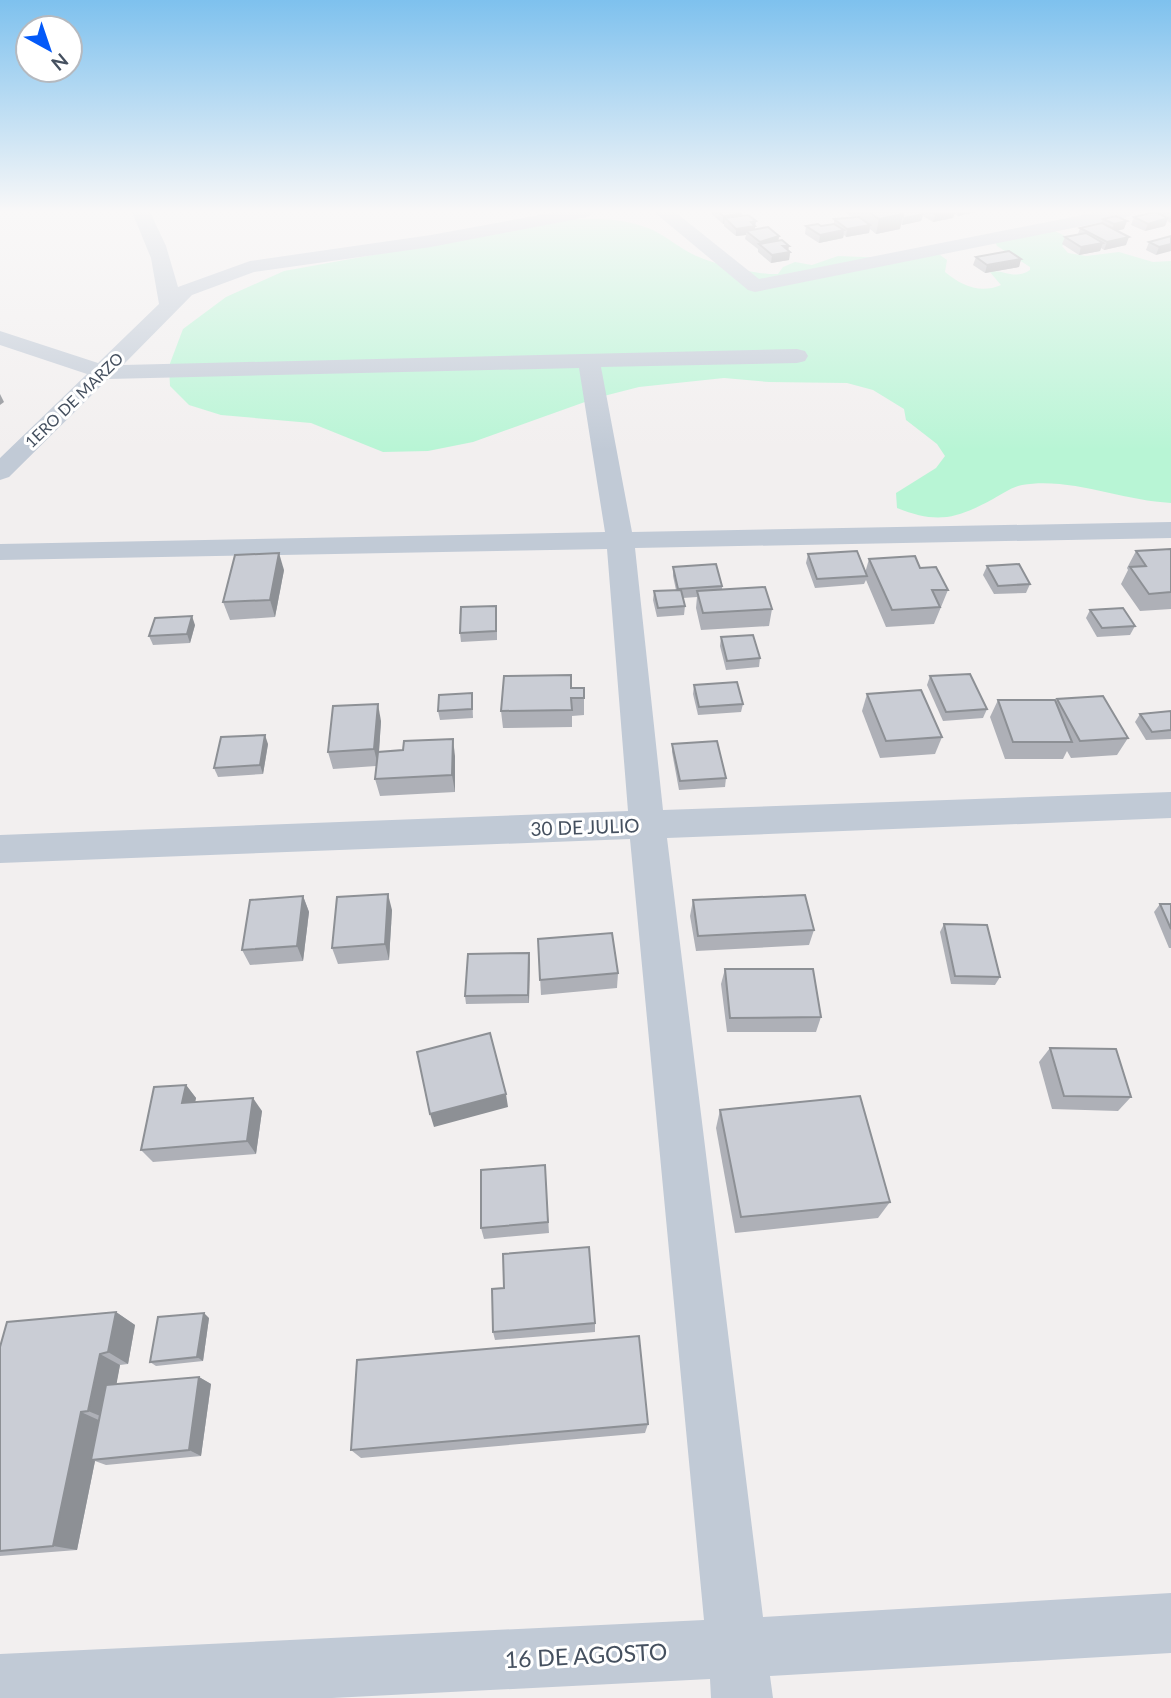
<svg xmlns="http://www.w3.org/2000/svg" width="1171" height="1698" font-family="Lato,sans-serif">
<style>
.green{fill:#b8f5d5}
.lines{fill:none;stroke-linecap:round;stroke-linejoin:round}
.street{fill:#c1cad6;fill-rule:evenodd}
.wall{fill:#aeb0b7}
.shaded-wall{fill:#8d9095}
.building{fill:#cacdd5;stroke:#8d9095;stroke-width:2}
.labels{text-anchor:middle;stroke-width:6;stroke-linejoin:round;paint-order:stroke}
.far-street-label{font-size:16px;fill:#45505f;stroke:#fff}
.street-label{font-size:19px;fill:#45505f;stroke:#fff}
.near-street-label{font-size:23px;fill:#45505f;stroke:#fff}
</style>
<rect width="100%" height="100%" fill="#f2efef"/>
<path class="green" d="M572,219C596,219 619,218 642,226C659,231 670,241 685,250C705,263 755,275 778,274L783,267L795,262L812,265L838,256L888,258L912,249L936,252L947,260L945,272C962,286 980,294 1001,285L989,271C1005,270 1015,280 1030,270V267L997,246L994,239L1051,229L1065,236L1066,243L1062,246L1068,253L1086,256L1119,252L1153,262L1171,261V503C1122,501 1072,477 1022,485C1012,487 1002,494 993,499C956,519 937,524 897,508L896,493L936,468L945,456L937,444L906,420L904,409L873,390L847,383L769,382L724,378L639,387L596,398L473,442L428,451L383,452L311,423L221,415L189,405L170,386L169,366L183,329L226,297L284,271Z"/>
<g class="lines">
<g class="street">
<polygon points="132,212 150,212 166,246 178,287 250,261 431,235 556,212 596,212 587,217 431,247 254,272 192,295 123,365 797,349 805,351 808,356 805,361 797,363 601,367 632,532 1171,522 1171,538 635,548 663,810 1171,792 1171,818 667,838 763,1617 1171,1593 1171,1653 770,1676 773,1698 711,1698 710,1679 332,1698 0,1698 0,1654 704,1620 630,839 0,863 0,835 628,811 607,549 0,560 0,544 605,532 579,368 108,379 9,477 0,480 0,458 87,374 0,345 0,331 98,363 159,304 151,258"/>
<polygon points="654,212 675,212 759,279 1098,212 1136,212 1127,217 755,292 748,290"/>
</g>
</g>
<g class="wall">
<polygon points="712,212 741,212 741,216 755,229 779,236 778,241 790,252 789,260 771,263 758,252 758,249 745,239 746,235 736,236 724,226 724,224 723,224 712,214"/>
<polygon points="845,212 977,212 958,216 954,214 953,218 933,222 923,216 921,221 902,225 901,224 900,229 876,234 870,229 869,233 846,237 844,235 843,238 819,243 805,234 806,226 821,226 834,224 834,219 853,218"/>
<polygon points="1157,212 1171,212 1171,223 1167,221 1165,226 1145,231 1131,225 1134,217"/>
<polygon points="1103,219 1124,229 1116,231 1126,245 1104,250 1101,248 1100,251 1079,255 1062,244 1065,237 1078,234 1080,228 1101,223"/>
<polygon points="1171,236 1156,255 1146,250 1149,242"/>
<polygon points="976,257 1021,259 1019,267 985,273 973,265"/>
<polygon points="1171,549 1171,609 1140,611 1121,584 1128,570 1127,568 1136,551"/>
<polygon points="808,554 865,573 869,559 920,568 948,590 934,624 886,627 866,580 864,584 815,588 806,563"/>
<polygon points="987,566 1030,584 1026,593 994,594 983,575"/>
<polygon points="673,567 722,586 722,589 772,609 769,626 701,630 696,608 697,597 683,598 685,606 684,615 657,617 653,600 654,591 676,590 673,576"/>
<polygon points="284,570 275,617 230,620 223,602"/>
<polygon points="1090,610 1135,626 1130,635 1097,637 1086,618"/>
<polygon points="497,614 497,640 461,642 460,633"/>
<polygon points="195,625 190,643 153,645 149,636"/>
<polygon points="721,637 760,658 759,667 726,670 720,646"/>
<polygon points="930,676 987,709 983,718 943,721 927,685"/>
<polygon points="694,685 743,704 741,712 698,715 693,694"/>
<polygon points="571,688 584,688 584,715 572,716 572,727 503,728 501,711"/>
<polygon points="472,693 473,718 440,720 438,711"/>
<polygon points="867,694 942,737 935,754 880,758 862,711"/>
<polygon points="1057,699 1128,738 1117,755 1071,758 1067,751 1063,759 1005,759 990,717 998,700 1056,701"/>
<polygon points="1171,711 1171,739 1146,740 1135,722 1140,714"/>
<polygon points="381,721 379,751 455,756 455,792 380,796 375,779 376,766 333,769 328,752"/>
<polygon points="268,744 263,774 218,777 214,768"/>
<polygon points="672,744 726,778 725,787 679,790 672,752"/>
<polygon points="303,896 309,912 303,961 250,965 242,950"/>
<polygon points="693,900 814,930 809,945 696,951 690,916"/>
<polygon points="1160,904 1171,904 1171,948 1169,948 1154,912"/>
<polygon points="392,910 389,960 338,964 332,948"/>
<polygon points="944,924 1000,977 995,985 951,984 940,932"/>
<polygon points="538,939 618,973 617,988 541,995"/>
<polygon points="529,953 529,1003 466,1004 465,996"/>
<polygon points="725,969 821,1017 816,1032 727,1032 721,984"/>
<polygon points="1050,1048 1131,1097 1118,1111 1052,1109 1039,1062"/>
<polygon points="186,1085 196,1098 195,1102 262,1111 256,1154 153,1162 141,1150"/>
<polygon points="720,1110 890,1202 878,1218 735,1233 716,1128"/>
<polygon points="545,1165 549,1233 484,1239 481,1228"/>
<polygon points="116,1312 135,1325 128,1364 120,1365 116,1384 199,1377 211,1384 201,1456 106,1465 95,1461 77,1550 0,1556 0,1347"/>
<polygon points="209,1318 203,1361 156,1366 150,1362"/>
<polygon points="595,1323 595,1332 495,1340 493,1332"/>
<polygon points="648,1424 645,1433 361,1458 351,1450"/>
</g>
<g class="shaded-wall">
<polygon points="735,212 741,212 740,222 725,218 724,224 723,224 723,216"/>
<polygon points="946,212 955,212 953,218 933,222 935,214"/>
<polygon points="959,212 977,212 958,216"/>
<polygon points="903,214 900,229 876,234 879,219"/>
<polygon points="923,214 921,221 902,225 904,218"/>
<polygon points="1168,218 1165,226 1145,231 1148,224"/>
<polygon points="756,221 754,234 746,231 746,235 736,236 736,229 751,222"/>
<polygon points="1127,221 1124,229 1111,232 1114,224"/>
<polygon points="870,225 869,233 846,237 847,229"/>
<polygon points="844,230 843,238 819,243 820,235"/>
<polygon points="779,236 778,243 760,245 760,242"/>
<polygon points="1129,237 1126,245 1104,250 1107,242"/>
<polygon points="1103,243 1100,251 1079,255 1081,247"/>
<polygon points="1171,244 1171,251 1156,255 1159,247"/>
<polygon points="783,246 789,246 788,252 790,252 789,260 771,263 772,255"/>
<polygon points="1021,259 1019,267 985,273 987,265"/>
<polygon points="0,394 4,402 0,405"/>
<polygon points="279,553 284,570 275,617 270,600"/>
<polygon points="192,616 195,625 190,643 187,634"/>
<polygon points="378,704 381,721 378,766 374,749"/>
<polygon points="265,735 268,744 263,774 260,765"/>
<polygon points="453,739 455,756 455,792 452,775"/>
<polygon points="388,894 392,910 389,960 385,944"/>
<polygon points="303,896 309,912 303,961 297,946"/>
<polygon points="529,953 530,960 529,1003 528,995"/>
<polygon points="186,1085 196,1098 192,1116 182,1103"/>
<polygon points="506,1094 508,1107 434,1127 430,1114"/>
<polygon points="253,1098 262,1111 256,1154 247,1141"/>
<polygon points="116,1312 135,1325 128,1364 108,1352"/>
<polygon points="204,1313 209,1318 203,1361 197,1357"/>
<polygon points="100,1354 120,1365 110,1420 88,1411"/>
<polygon points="199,1377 211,1384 201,1456 189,1450"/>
<polygon points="81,1412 103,1422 91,1460 95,1461 77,1550 53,1546"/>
</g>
<g class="building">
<polygon points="719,212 739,212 741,214 723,216"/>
<polygon points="869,212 900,212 903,214 879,219"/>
<polygon points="900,212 921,212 923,214 904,218 903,217 903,214"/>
<polygon points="932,212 946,212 935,214"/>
<polygon points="1155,212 1168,218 1148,224 1134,217"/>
<polygon points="748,215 756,221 751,222 755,226 736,229 725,218"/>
<polygon points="1116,216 1127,221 1114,224 1103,219"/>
<polygon points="859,217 870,225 847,229 834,219"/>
<polygon points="1102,223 1129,237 1107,242 1080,228"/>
<polygon points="818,224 821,226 834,224 844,230 820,235 806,226"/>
<polygon points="768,227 779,236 760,242 746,231"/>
<polygon points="1086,233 1103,243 1081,247 1065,237"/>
<polygon points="1171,236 1171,244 1159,247 1149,242"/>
<polygon points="782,240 789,246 783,246 790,252 772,255 759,244"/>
<polygon points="1009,251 1021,259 987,265 976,257"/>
<polygon points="1171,549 1171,592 1149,594 1130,567 1146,566 1136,551"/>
<polygon points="857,551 867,576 817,579 808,554"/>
<polygon points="279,553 270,600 223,602 235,555"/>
<polygon points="915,556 920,568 936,567 948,590 932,590 940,607 892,610 869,559"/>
<polygon points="716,564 722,586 678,589 673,567"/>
<polygon points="1019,564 1030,584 998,586 987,566"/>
<polygon points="765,587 772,609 703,613 697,591"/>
<polygon points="681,590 685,606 658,608 654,591"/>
<polygon points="496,606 496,631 460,633 461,607"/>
<polygon points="1123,608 1135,626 1102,628 1090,610"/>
<polygon points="192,616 187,634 149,636 155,618"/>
<polygon points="753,635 760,658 727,661 721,637"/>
<polygon points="970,674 987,709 946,712 930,676"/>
<polygon points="571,675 571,688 584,688 584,698 571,698 572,710 501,711 504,676"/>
<polygon points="737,682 743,704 699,707 694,685"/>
<polygon points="921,690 942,737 886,741 867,694"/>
<polygon points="472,693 472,709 438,711 439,695"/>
<polygon points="1103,696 1128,738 1080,741 1057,699"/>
<polygon points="998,700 1055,700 1072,742 1013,742"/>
<polygon points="378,704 374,749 328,752 333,706"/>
<polygon points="1171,711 1171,730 1152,732 1140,714"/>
<polygon points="265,735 260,765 214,768 221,737"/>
<polygon points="453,739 452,775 375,779 378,752 403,750 404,741"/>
<polygon points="717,741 726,778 680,781 672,744"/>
<polygon points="388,894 385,944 332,948 337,897"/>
<polygon points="805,895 814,930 698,936 693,900"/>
<polygon points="303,896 297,946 242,950 250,900"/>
<polygon points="1160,904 1171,904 1171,929"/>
<polygon points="944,924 987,925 1000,977 955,976"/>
<polygon points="612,933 618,973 540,980 538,939"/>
<polygon points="529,953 528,995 465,996 468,954"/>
<polygon points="725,969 813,969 821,1017 730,1018"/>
<polygon points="490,1033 506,1094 430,1114 417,1052"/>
<polygon points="1050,1048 1116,1049 1131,1097 1064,1096"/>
<polygon points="186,1085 182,1103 253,1098 247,1141 141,1150 154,1087"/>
<polygon points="860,1096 890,1202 741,1217 720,1110"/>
<polygon points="545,1165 548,1222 481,1228 481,1170"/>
<polygon points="589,1247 595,1323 493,1332 492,1289 504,1288 503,1254"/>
<polygon points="116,1312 108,1352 100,1354 88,1411 81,1412 53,1546 0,1551 0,1347 7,1322"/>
<polygon points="204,1313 197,1357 150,1362 158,1317"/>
<polygon points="639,1336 648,1424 351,1450 357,1360"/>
<polygon points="199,1377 189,1450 91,1460 106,1385"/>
</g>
<linearGradient id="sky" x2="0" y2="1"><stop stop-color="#7ec1ee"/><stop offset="0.47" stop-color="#f9f8f8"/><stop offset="1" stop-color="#f9f8f8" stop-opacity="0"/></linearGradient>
<rect width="1171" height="450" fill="url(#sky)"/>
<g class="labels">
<g class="far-street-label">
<text transform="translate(74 400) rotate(-44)" y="6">1ERO DE MARZO</text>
</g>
<g class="street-label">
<text transform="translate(585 827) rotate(-2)" y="7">30 DE JULIO</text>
</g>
<g class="near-street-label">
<text transform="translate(586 1656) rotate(-3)" y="8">16 DE AGOSTO</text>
</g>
</g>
<g transform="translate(49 49) rotate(140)"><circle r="33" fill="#ffffff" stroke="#b5b9bf" stroke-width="2"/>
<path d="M0-5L12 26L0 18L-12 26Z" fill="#0359f8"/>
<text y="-10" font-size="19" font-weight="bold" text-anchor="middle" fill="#45505f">N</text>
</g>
</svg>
